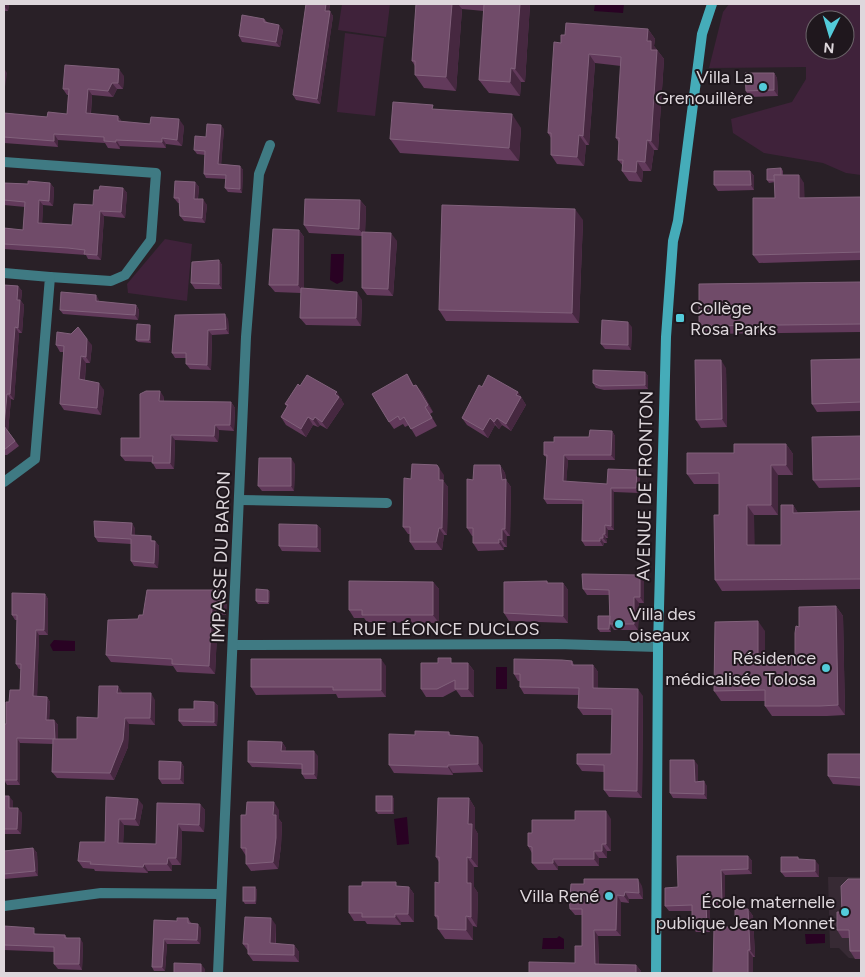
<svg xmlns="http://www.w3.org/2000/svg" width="865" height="977" font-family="Figtree,sans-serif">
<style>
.built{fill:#372a34}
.green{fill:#3f223a;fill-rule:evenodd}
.water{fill:#290223}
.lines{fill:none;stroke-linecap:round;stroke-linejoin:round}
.street{stroke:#3f7a83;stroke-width:10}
.secondary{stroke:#45acb9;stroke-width:10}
.wall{fill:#623a5b}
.shaded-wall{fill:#462840}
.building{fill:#704b69;stroke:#81617b}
.poi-dot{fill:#53cbda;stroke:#1f171d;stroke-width:2}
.labels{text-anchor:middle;stroke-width:4;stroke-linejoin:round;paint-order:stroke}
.poi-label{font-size:18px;fill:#ded7dc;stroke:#1f171d;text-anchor:end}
.street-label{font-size:18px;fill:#ded7dc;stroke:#1f171d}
</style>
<rect width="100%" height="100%" fill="#292027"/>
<polygon class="built" points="828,877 861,877 861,959 849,958 839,948 830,948"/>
<g class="green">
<polygon points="342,4 390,4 386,37 338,30"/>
<path d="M729,4H861V175L846,173L823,163L764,153L733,133L731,119L792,102L806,79V67L709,68L723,12ZM815,20H845V50H815Z"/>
<polygon points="345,33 384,38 375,116 337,112"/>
<polygon points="165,239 192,244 187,301 128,293 127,284"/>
</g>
<g class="water">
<polygon points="595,4 624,4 623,13 594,11"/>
<polygon points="331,254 344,254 343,281 337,284 330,280"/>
<polygon points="54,640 75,641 75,651 53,651 50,645"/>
<rect x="496" y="667" width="11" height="22"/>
<polygon points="407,817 409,844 397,845 394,819"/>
<polygon points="805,934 825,934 825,943 806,944"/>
<polygon points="559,936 564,939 564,949 542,949 543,938 557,938"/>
</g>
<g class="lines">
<g class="street">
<polyline points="4,162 156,173 151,240 125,275 111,281 50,277"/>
<polyline points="4,273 50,277 35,459 4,482"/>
<polyline points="239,500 387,503"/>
<polyline points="233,645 557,644 658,647"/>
<polyline points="4,906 101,893 220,894"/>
<polyline points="218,973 246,337 259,174 270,145"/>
</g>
<polyline class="secondary" points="656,973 658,647 666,337 673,241 678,221 702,34 712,4"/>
</g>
<g class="wall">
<polygon points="4,4 9,4 8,11 4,11"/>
<polygon points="306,4 330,4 329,11 333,16 320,104 296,100 293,95"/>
<polygon points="416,4 530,4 525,82 521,82 520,96 489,93 479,80 484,11 462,9 456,91 424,88 415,75 415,66 412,61"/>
<polygon points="264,19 268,23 283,30 280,47 242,42 239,36"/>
<polygon points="648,29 655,39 654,46 664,59 658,150 654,150 651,171 643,171 642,182 629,181 622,171 623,166 618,160 619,143 616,138 621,66 595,63 589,145 586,145 584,166 557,164 551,155 551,138 548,133 561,43 565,35"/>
<polygon points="774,73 777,78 778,96 749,97 746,91"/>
<polygon points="124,76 123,89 117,89 113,97 92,95 91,114 118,116 122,122 150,124 184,126 182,146 166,144 166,148 120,146 120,149 108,148 105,143 58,140 58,147 4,143 4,113 47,117 67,114 68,95 67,95 63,89"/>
<polygon points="436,109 521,128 519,161 400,153 390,139"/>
<polygon points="224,129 221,164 240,166 243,170 242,193 228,192 225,188 226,179 206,178 204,174 205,155 197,154 194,150 206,137"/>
<polygon points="781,168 783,171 783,175 804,183 804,198 861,197 861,260 759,263 753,255 775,198 775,182 769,183 767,180"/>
<polygon points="750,171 754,176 754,190 718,191 714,185"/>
<polygon points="195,182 199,187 198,199 207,205 205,223 184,221 180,216 180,203 178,203 174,198"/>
<polygon points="4,183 28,184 50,183 54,188 53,206 43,205 42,223 72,225 93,205 99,190 123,188 127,193 125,218 104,216 101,260 88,259 86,255 72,254 4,249 4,228 23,230 25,207 4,205"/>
<polygon points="360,200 366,207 365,232 397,241 393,296 367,295 362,288 362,236 309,233 304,225"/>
<polygon points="583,220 579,323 446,321 439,310"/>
<polygon points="299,230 304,237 304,289 362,300 361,326 306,325 300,318 301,293 275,292 269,285"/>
<polygon points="219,260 222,265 222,289 195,289 191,283"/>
<polygon points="861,282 861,332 704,334 699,326"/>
<polygon points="4,285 18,286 22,291 21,301 24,305 22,333 19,333 14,400 11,399 8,431 19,446 7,455 4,455"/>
<polygon points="99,300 99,302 136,305 139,310 138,320 63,314 60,310"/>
<polygon points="175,315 228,319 229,334 212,335 211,370 190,369 186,364 186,358 175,358 172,353"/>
<polygon points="150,325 151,328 151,343 138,342 136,340"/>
<polygon points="632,327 631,350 605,349 601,344"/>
<polygon points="56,345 92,345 90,363 86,363 85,380 104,390 101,415 64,410 60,404 64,352 60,352"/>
<polygon points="861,359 861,411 817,412 812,404"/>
<polygon points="726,368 727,427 701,428 696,420"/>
<polygon points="645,372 648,376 648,389 604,390 596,388 593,383"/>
<polygon points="407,374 414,386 422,392 433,412 430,414 437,426 416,437 409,425 405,427 403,424 394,429 389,422"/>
<polygon points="300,386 342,399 341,400 344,404 327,429 320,425 318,427 313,425 306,437 286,425 281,417 287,407 285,404"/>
<polygon points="482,387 518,392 526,405 511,431 502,425 499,429 495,425 488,438 467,425 462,418"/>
<polygon points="164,397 164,401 231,402 235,408 234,431 219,430 218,442 175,440 174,469 156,469 152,462 125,461 121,456 140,438"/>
<polygon points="612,431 615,436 615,460 568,460 566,482 607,484 637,470 640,475 639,493 614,492 614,530 608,530 608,538 606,538 607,543 604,543 603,546 585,546 582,541 583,504 547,504 544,499 547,458 544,455 554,442 589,437"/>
<polygon points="861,436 861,487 819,488 813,480"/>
<polygon points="786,444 793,454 793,475 778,475 778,515 754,515 754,545 781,545 793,505 798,513 861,511 861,589 722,591 715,580 719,515 719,484 694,484 687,474 734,453"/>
<polygon points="295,464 294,491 262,491 258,486"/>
<polygon points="500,465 505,473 506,480 511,487 510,536 507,536 507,547 504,547 504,550 478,551 473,543 473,536 472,536 467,528 473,480"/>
<polygon points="444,475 444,482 448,487 447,535 444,535 442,550 415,550 410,542 410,534 408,534 403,527 411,479"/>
<polygon points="317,525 321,529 321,552 282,551 279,546"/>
<polygon points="135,528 135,535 155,541 159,546 158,568 134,566 131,561 131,544 98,542 95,537"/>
<polygon points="640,575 644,581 644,603 639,603 638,630 614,630 611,626 611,632 600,632 598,629 610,616 609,595 587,595 583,589"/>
<polygon points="547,581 548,583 563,583 568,590 568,623 509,621 504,613"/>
<polygon points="433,582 439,589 439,623 367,622 364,618 354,618 349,610"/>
<polygon points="268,590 270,592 269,604 258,604 256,601"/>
<polygon points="45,594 48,599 48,635 39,635 37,696 47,697 50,702 49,720 54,720 58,725 58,739 77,739 122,692 122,693 155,700 155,725 129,724 128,747 114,780 57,778 52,772 53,744 20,743 20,785 7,785 4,780 6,724 9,702 20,690 21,669 19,669 16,664 17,620 15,620 12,615"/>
<polygon points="227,597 226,615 218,614 215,674 177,672 173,666 111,662 106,655 138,619 143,615"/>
<polygon points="836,606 843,616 845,715 827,716 772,716 765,706 765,701 721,701 714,691 765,631 765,656 795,656 799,627"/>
<polygon points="572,661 574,665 593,665 598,672 598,688 643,696 642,798 609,797 604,790 604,772 582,771 577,764 611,754 612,715 583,715 578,708 579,695 524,694 520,687 520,681 518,681 514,674"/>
<polygon points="455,663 468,663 474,671 474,697 461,697 456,690 443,697 426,697 421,689"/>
<polygon points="386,666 386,697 338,698 336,694 256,695 251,687"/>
<polygon points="214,702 218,706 217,726 183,726 179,721 194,709"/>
<polygon points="449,732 451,736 483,745 483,772 453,773 453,775 394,773 389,765 415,735"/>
<polygon points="282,742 286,748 285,751 318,756 317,779 305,779 302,774 302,769 252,767 248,762"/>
<polygon points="861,754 861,786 833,784 828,776"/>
<polygon points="181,762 184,767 184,784 162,784 159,779"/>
<polygon points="698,765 698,781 707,786 707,799 673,798 670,793"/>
<polygon points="4,796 13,801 13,808 22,813 21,834 4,834"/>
<polygon points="392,796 394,799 394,814 378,814 376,811"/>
<polygon points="106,797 143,805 139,826 124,825 123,843 156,844 200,804 205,810 204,832 182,831 181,865 172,865 172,871 148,871 148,873 95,871 94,869 83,868 78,861 105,842"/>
<polygon points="469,798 475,808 475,829 478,834 478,867 474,867 474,887 478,893 477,927 473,926 473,940 445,939 438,929 438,921 435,916 439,883 439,862 436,857"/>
<polygon points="279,810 279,819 282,823 281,846 278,869 251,871 246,864 246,856 241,848"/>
<polygon points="611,819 611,851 607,851 607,858 599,858 599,866 558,866 558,870 538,870 532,863 532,853 528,846 532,833 575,820"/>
<polygon points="33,848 37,853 38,876 4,879 4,851"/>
<polygon points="748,856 752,861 752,874 725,875 725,908 710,908 710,932 696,932 692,927 692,911 669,911 665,906 678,887"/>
<polygon points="798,857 799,859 819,865 819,877 785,877 781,872"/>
<polygon points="861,879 861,959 855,959 850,951 849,938 842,938 837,930"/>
<polygon points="399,886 409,887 414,894 414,922 401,922 401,925 367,924 365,921 354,921 349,913"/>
<polygon points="642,886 643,899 629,899 629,903 621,902 621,936 598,936 599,964 636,965 641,971 641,973 529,973 575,963 582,946 582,915 575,915 570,909 570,896"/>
<polygon points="255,887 257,890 256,904 245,904 243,901"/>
<polygon points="748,909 753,916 755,957 753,957 753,973 713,973 735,927"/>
<polygon points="188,918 191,923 201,928 200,944 167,944 165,971 154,971 152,967 154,920 177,921"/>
<polygon points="276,925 276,944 294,945 299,952 299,962 253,961 248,954 248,951 243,944"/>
<polygon points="4,926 37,934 65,935 67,938 83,943 82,970 58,969 54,964 54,952 4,950"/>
</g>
<g class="shaded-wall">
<polygon points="5,4 9,4 8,11 4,6"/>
<polygon points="326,4 330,4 328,16 325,11"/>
<polygon points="452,4 458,4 462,9 456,91 446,77"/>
<polygon points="520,4 530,4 525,82 515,69"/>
<polygon points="330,11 333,16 320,104 317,99"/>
<polygon points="279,25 283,30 280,47 276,42"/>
<polygon points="648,29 655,39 654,46 664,59 658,150 651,141 651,50 647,41"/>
<polygon points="589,54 595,63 589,145 583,136"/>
<polygon points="4,68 7,73 5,87 4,86"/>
<polygon points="511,68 521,82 520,96 510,82"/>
<polygon points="119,69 124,76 123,89 118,83"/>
<polygon points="774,73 777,78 778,96 774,90"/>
<polygon points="112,83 117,89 113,97 108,91"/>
<polygon points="88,89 92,95 90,119 86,113"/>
<polygon points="512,114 521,128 519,161 509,148"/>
<polygon points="118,116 122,122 118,121"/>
<polygon points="179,119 184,126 182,146 177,140"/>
<polygon points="221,125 224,129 221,168 218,164"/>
<polygon points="54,134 58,140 58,147 54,141"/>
<polygon points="579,135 586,145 584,166 577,157"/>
<polygon points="162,138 166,144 166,148 162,142"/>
<polygon points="116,140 120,146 120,149 116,142"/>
<polygon points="647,140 654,150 651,171 645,162"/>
<polygon points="637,161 643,171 642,182 636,172"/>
<polygon points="240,166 243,170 242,193 240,189"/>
<polygon points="750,171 754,176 754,190 751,185"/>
<polygon points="799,175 804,183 805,205 799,198"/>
<polygon points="195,182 199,187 197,204 194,199"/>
<polygon points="50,183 54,188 53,206 49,201"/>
<polygon points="123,188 127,193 125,218 121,212"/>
<polygon points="203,199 207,205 205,223 202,218"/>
<polygon points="39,200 43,205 42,228 38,223"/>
<polygon points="360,200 366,207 365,237 359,229"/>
<polygon points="575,209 583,220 579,323 572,313"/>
<polygon points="100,211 104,216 101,260 97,255"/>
<polygon points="299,230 304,237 304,293 298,285"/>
<polygon points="391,233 397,241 393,296 388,289"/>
<polygon points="219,260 222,265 222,289 219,284"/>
<polygon points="18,286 22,291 21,301 24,305 22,333 18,328 17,300"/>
<polygon points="357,292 362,300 361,326 356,318"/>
<polygon points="96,295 99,300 99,306 96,301"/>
<polygon points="136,305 139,310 138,320 135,315"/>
<polygon points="225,314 228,319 229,334 226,329"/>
<polygon points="628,322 632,327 631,350 628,345"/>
<polygon points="150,325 151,328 151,343 149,340"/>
<polygon points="15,327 19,333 14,400 10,394"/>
<polygon points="208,330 212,335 211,370 207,365"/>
<polygon points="87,339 92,345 90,363 86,357"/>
<polygon points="81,356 86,363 84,385 79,379"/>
<polygon points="721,360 726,368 727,427 722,419"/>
<polygon points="645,372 648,376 648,389 645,385"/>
<polygon points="99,383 104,390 101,415 97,408"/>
<polygon points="416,385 422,392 433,412 428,405"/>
<polygon points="160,391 164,397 163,407 159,401"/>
<polygon points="337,392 344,404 327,429 322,422"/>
<polygon points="518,392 526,405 511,431 506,424"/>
<polygon points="7,394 11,399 8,432 4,426"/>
<polygon points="231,402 235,408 234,431 230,425"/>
<polygon points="308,417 313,425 306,437 301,429"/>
<polygon points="315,417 320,425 318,427 313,420"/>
<polygon points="490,418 495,425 488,438 483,430"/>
<polygon points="497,418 502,425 499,429 494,422"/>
<polygon points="215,425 219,430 218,442 214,436"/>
<polygon points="612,431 615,436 615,460 611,455"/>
<polygon points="171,435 175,440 174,469 170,463"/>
<polygon points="786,444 793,454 793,475 786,465"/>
<polygon points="564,455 568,460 566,486 563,481"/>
<polygon points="291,458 295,464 294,491 291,486"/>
<polygon points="437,465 444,475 444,482 448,487 447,535 442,528 439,480"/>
<polygon points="500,465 505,473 506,480 511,487 510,536 505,529"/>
<polygon points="771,465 778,475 778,515 771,505"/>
<polygon points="637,470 640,475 639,493 636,488"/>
<polygon points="611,488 614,492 614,530 611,526"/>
<polygon points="747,505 754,515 755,555 747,545"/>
<polygon points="793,505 800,516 793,513"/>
<polygon points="132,523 135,528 135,540 131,535"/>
<polygon points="317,525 321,529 321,552 317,547"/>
<polygon points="605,525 608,530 608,538 605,534"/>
<polygon points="439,528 444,535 442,550 436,542"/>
<polygon points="502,529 507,536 507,547 502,540"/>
<polygon points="603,534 606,538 607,543 603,538"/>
<polygon points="600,538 604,543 603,546 600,541"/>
<polygon points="499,539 504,547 504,550 499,543"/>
<polygon points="155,541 159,546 158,568 154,563"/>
<polygon points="640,575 644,581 644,603 640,597"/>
<polygon points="433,582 439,589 439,623 433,615"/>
<polygon points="563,583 568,590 568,623 563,616"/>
<polygon points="222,590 227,597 226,615 221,607"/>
<polygon points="268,590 270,592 269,604 268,602"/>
<polygon points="45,594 48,599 48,635 44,630"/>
<polygon points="634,597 639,603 638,630 634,624"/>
<polygon points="836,606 843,616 845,715 838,705"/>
<polygon points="212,607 218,614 215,674 209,666"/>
<polygon points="610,616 610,624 611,626 611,632 609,629"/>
<polygon points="758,621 765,631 765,666 758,656"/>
<polygon points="36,630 39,635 37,701 33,696"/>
<polygon points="381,659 386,666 386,697 381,690"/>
<polygon points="468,663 474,671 474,697 468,689"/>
<polygon points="593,665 598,672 598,695 593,688"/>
<polygon points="118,686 122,692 122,700 117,693"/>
<polygon points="638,689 643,696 642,798 637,791"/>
<polygon points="151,693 155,700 155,725 150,718"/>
<polygon points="47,697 50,702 49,725 46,720"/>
<polygon points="214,702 218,706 217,726 214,722"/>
<polygon points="125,718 129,724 128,747 114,780 110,773"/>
<polygon points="54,720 58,725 58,744 55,739"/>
<polygon points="478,737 483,745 483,772 478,764"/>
<polygon points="17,738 20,743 20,785 17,780"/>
<polygon points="282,742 286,748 285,756 281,751"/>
<polygon points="314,751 318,756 317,779 314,774"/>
<polygon points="694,760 698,765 698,787 695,782"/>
<polygon points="181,762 184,767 184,784 180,779"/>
<polygon points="448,765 453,773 453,775 448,767"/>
<polygon points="704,781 707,786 707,799 704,794"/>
<polygon points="9,796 13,801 13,813 9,808"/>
<polygon points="392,796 394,799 394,814 392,811"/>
<polygon points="469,798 475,808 475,829 478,834 478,867 471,858 468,824"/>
<polygon points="138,799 143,805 139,826 135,819"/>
<polygon points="274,802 279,810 279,819 282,823 281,846 278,869 273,862"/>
<polygon points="200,804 205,810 204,832 199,825"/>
<polygon points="18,808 22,813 21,834 17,829"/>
<polygon points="606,811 611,819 611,851 606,844"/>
<polygon points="119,819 124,825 123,850 118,843"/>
<polygon points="178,824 182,831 181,865 176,858"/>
<polygon points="602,844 607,851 607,858 602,851"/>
<polygon points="33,848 37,853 38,876 35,871"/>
<polygon points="594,851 599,858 599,866 594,859"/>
<polygon points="748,856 752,861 752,874 748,869"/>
<polygon points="467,857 474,867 474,887 478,893 477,927 471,917 467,883"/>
<polygon points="168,858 172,865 172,871 167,864"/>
<polygon points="553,859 558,866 558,870 553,863"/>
<polygon points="815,860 819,865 819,877 815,871"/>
<polygon points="144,864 148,871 148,873 143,867"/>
<polygon points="721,870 725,875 725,908 722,902"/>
<polygon points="638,879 642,886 643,899 639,893"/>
<polygon points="255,887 257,890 256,904 255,901"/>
<polygon points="409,887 414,894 414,922 408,914"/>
<polygon points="625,892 629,899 629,903 624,896"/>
<polygon points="617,895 621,902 621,936 616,930"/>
<polygon points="706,903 710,908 710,932 707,927"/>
<polygon points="748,909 753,916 755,957 750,950"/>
<polygon points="395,914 401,922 401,925 395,917"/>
<polygon points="466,916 473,926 473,940 466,930"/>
<polygon points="271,918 276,925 275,951 270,943"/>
<polygon points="198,924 201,928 200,944 197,940"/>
<polygon points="594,930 598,936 599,970 595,964"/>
<polygon points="80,938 83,943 82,970 79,964"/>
<polygon points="164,939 167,944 165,971 162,967"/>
<polygon points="294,945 299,952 299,962 294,955"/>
<polygon points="748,950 753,957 753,973 748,973"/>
<polygon points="201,964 205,969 205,973 201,973"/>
<polygon points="636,965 641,971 641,973 636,973"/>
</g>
<g class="building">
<polygon points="306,4 326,4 325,11 330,11 317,99 293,95"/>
<polygon points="416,4 452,4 446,77 415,75 415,61 412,61"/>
<polygon points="484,4 520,4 515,69 511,68 510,82 479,80"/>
<polygon points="242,15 264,19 264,22 279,25 276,42 239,36"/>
<polygon points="566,23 648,29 647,41 651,41 651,50 657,50 651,141 647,140 645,162 637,161 636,172 622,171 623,160 618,160 619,138 616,138 621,57 589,54 583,136 579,135 577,157 551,155 551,133 548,133 554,42 561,43 561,35 565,35"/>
<polygon points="65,65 119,69 118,83 112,83 108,91 88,89 86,113 118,116 118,121 150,124 151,117 179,119 177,140 162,138 162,142 116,140 116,142 104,141 104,137 54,134 54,141 4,137 4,113 47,117 48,112 67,114 69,89 63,89"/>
<polygon points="745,73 774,73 774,90 746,91"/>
<polygon points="393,102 433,105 432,109 512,114 509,148 390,139"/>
<polygon points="207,124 221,125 218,164 240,166 240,189 225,188 226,175 204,174 205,151 194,150 195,136 206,137"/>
<polygon points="781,168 781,175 774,175 775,180 767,180 767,169"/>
<polygon points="714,171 750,171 751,185 714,185"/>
<polygon points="774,175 799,175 799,198 861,197 861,252 753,255 753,198 775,198"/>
<polygon points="28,181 50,183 49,201 39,200 38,223 72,225 74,204 93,205 94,190 99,190 100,186 123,188 121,212 100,211 97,255 84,254 85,250 68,248 4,244 4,228 23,230 25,202 4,200 4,183 28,184"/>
<polygon points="175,181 195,182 194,199 203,199 202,218 180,216 179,198 174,198"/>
<polygon points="305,199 360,200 359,229 304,225"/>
<polygon points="442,205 575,209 572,313 439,310"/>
<polygon points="273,229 299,230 298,285 269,285"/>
<polygon points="362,232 391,233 388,289 362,288"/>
<polygon points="219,260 219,284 191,283 192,262"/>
<polygon points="861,282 861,324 699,326 699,284"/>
<polygon points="4,285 18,286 17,300 20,300 18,328 15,327 10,394 7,394 4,426 15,441 4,450"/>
<polygon points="301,288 357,292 356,318 300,318"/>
<polygon points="61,292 96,295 96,301 136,305 135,315 60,310"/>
<polygon points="225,314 226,329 208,330 207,365 186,364 186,353 172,353 175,315"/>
<polygon points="602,320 628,322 628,345 601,344"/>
<polygon points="137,324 150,325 149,340 136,340"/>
<polygon points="78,327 87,339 86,357 81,356 79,379 99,383 97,408 60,404 64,346 56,345 57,332 71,334"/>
<polygon points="861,359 861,402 812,404 811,360"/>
<polygon points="695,360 721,360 722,419 696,420"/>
<polygon points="593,370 645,372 645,385 600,386 593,383"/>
<polygon points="407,374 413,386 416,385 428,405 425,407 432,418 411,429 404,417 400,420 398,416 389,422 372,394"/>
<polygon points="307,375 337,392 335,394 339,397 322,422 315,417 313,420 308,417 301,429 281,417 288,405 285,404 298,384 300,386"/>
<polygon points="488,375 518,392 516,395 521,397 506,424 497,418 494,422 490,418 483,430 462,418 479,385 482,387"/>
<polygon points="146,391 160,391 159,401 231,402 230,425 215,425 214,436 171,435 170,463 152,463 153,456 121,456 121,438 140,438 140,394"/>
<polygon points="590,430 612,431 611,455 564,455 563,481 607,484 608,469 637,470 636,488 611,488 611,526 605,525 605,534 603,534 603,538 600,538 600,541 582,541 583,500 544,499 547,455 544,455 544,442 554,442 554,437 589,437"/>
<polygon points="861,436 861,479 813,480 812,437"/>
<polygon points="734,444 786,444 786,465 771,465 771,505 747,505 747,545 781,545 781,505 793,505 793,513 861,511 861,579 715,580 714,515 719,515 719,473 687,474 687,453 734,453"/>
<polygon points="259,458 291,458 291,486 258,486"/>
<polygon points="412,464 437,465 439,468 439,480 443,480 442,528 439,528 436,542 410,542 410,527 403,527 404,478 411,479"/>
<polygon points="474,465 500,465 502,480 506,479 505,529 502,529 502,540 499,539 499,543 473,543 473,528 467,528 467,479 473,480"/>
<polygon points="94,521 132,523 131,535 151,536 151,541 155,541 154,563 131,561 131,539 95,537"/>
<polygon points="279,524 317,525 317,547 279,546"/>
<polygon points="582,574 640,575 640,597 634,597 634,624 610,624 609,590 583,589"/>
<polygon points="349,581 433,582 433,615 362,615 362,610 349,610"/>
<polygon points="547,581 547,583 563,583 563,616 504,613 504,582"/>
<polygon points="256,589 268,590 268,602 256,601"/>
<polygon points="147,590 222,590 221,607 212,607 209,666 172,664 172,659 106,655 108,620 138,619 139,615 143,615"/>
<polygon points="12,593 45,594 44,630 36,630 33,696 47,697 46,720 54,720 55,739 17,738 17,780 4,780 4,724 6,724 6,702 9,702 10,690 20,690 21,664 16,664 17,615 12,615"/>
<polygon points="836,606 838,705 820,706 765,706 765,690 714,691 715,622 758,621 758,656 795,656 795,633 796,626 799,627 799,607"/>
<polygon points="598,616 610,616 609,629 598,629"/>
<polygon points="438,658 451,658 451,663 468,663 468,689 455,689 455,680 437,689 421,689 421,663 438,663"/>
<polygon points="251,659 381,659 381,690 333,690 333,687 251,687"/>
<polygon points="514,659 562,660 572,661 572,665 593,665 593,688 638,689 637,791 604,790 604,765 577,764 577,754 611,754 612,709 578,708 579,688 520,687 520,674 514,674"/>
<polygon points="99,686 118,686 117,693 151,693 150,718 125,718 123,740 110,773 52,772 53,739 77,739 77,717 98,718"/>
<polygon points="194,701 214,702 214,722 179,721 179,709 194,709"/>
<polygon points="415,731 449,732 449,735 478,737 478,764 448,765 448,767 389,765 389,734 415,735"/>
<polygon points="248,741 282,742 281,751 314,751 314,774 302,774 302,764 248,762"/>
<polygon points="828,754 861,754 861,778 828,776"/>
<polygon points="670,760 694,760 695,782 704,781 704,794 670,793"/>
<polygon points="159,761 181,762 180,779 159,779"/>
<polygon points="4,796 9,796 9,808 18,808 17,829 4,829"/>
<rect x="376" y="796" width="16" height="15"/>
<polygon points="106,797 138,799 135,819 119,819 118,843 156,844 157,803 200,804 199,825 178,824 176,858 168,858 167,864 144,864 143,867 90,864 91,862 78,861 80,842 105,842"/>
<polygon points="438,798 469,798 468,824 472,824 471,858 467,857 467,883 471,883 471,917 466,916 466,930 438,929 438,916 435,916 435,882 439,883 439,857 436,857"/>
<polygon points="247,802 274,802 273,815 276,815 276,838 273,862 246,864 246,848 241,848 241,815 246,815"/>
<polygon points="575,811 606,811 606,844 602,844 602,851 594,851 594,859 553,859 553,863 532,863 532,847 528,846 528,833 532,833 532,820 575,820"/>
<polygon points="33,848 35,871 4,874 4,851"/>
<polygon points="677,856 748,856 748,869 721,870 722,902 706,903 707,927 692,927 692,905 665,906 665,888 678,887"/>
<polygon points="781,857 798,857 798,859 815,860 815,871 781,872"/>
<polygon points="584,879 638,879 639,893 625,892 624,896 617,895 616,930 594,930 595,964 636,965 636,973 529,973 529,962 575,963 575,946 582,946 582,909 570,909 569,896 570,896 571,884 584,884"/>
<polygon points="848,879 861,879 861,951 850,951 849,930 837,930 837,912 842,912 841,886"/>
<polygon points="362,882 396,882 396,886 409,887 408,914 395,914 395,917 362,917 362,913 349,913 349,886 362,886"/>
<rect x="243" y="887" width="12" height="14"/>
<polygon points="735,909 748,909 750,950 748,950 748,973 713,973 714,927 735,927"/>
<polygon points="245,917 271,918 270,943 294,945 294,955 248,954 248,944 243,944"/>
<polygon points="177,918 188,918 188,923 198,924 197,940 164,939 162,967 152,967 154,920 177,921"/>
<polygon points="4,926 34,928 34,934 65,935 65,938 80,938 79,964 54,964 54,947 4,945"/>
<polygon points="174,963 201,964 201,973 174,973"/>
</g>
<g class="poi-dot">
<circle cx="763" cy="87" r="5"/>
<rect x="675" y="313" width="10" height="10" rx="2.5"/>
<circle cx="619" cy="624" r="5"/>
<circle cx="826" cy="668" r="5"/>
<circle cx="609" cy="896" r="5"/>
<circle cx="845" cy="912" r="5"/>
</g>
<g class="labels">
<g class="poi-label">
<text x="753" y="83">Villa La<tspan x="753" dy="21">Grenouillère</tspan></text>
<text x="690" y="314" text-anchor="start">Collège<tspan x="690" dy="21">Rosa Parks</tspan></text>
<text x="629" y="620" text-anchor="start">Villa des<tspan x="629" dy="21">oiseaux</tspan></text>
<text x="816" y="664">Résidence<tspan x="816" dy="21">médicalisée Tolosa</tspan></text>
<text x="599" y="902">Villa René</text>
<text x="835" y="908">École maternelle<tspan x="835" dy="21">publique Jean Monnet</tspan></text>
</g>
<g class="street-label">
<text transform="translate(645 486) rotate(-89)" y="6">AVENUE DE FRONTON</text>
<text transform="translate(221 557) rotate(-88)" y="6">IMPASSE DU BARON</text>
<text x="446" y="635">RUE LÉONCE DUCLOS</text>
</g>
</g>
<rect width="865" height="977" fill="none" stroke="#ded7dc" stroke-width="10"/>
<g transform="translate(830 35) rotate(185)"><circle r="24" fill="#1f171d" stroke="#6b6469"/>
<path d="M0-4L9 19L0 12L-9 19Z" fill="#53cbda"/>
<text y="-8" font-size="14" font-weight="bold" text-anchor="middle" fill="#ded7dc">N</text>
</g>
</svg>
